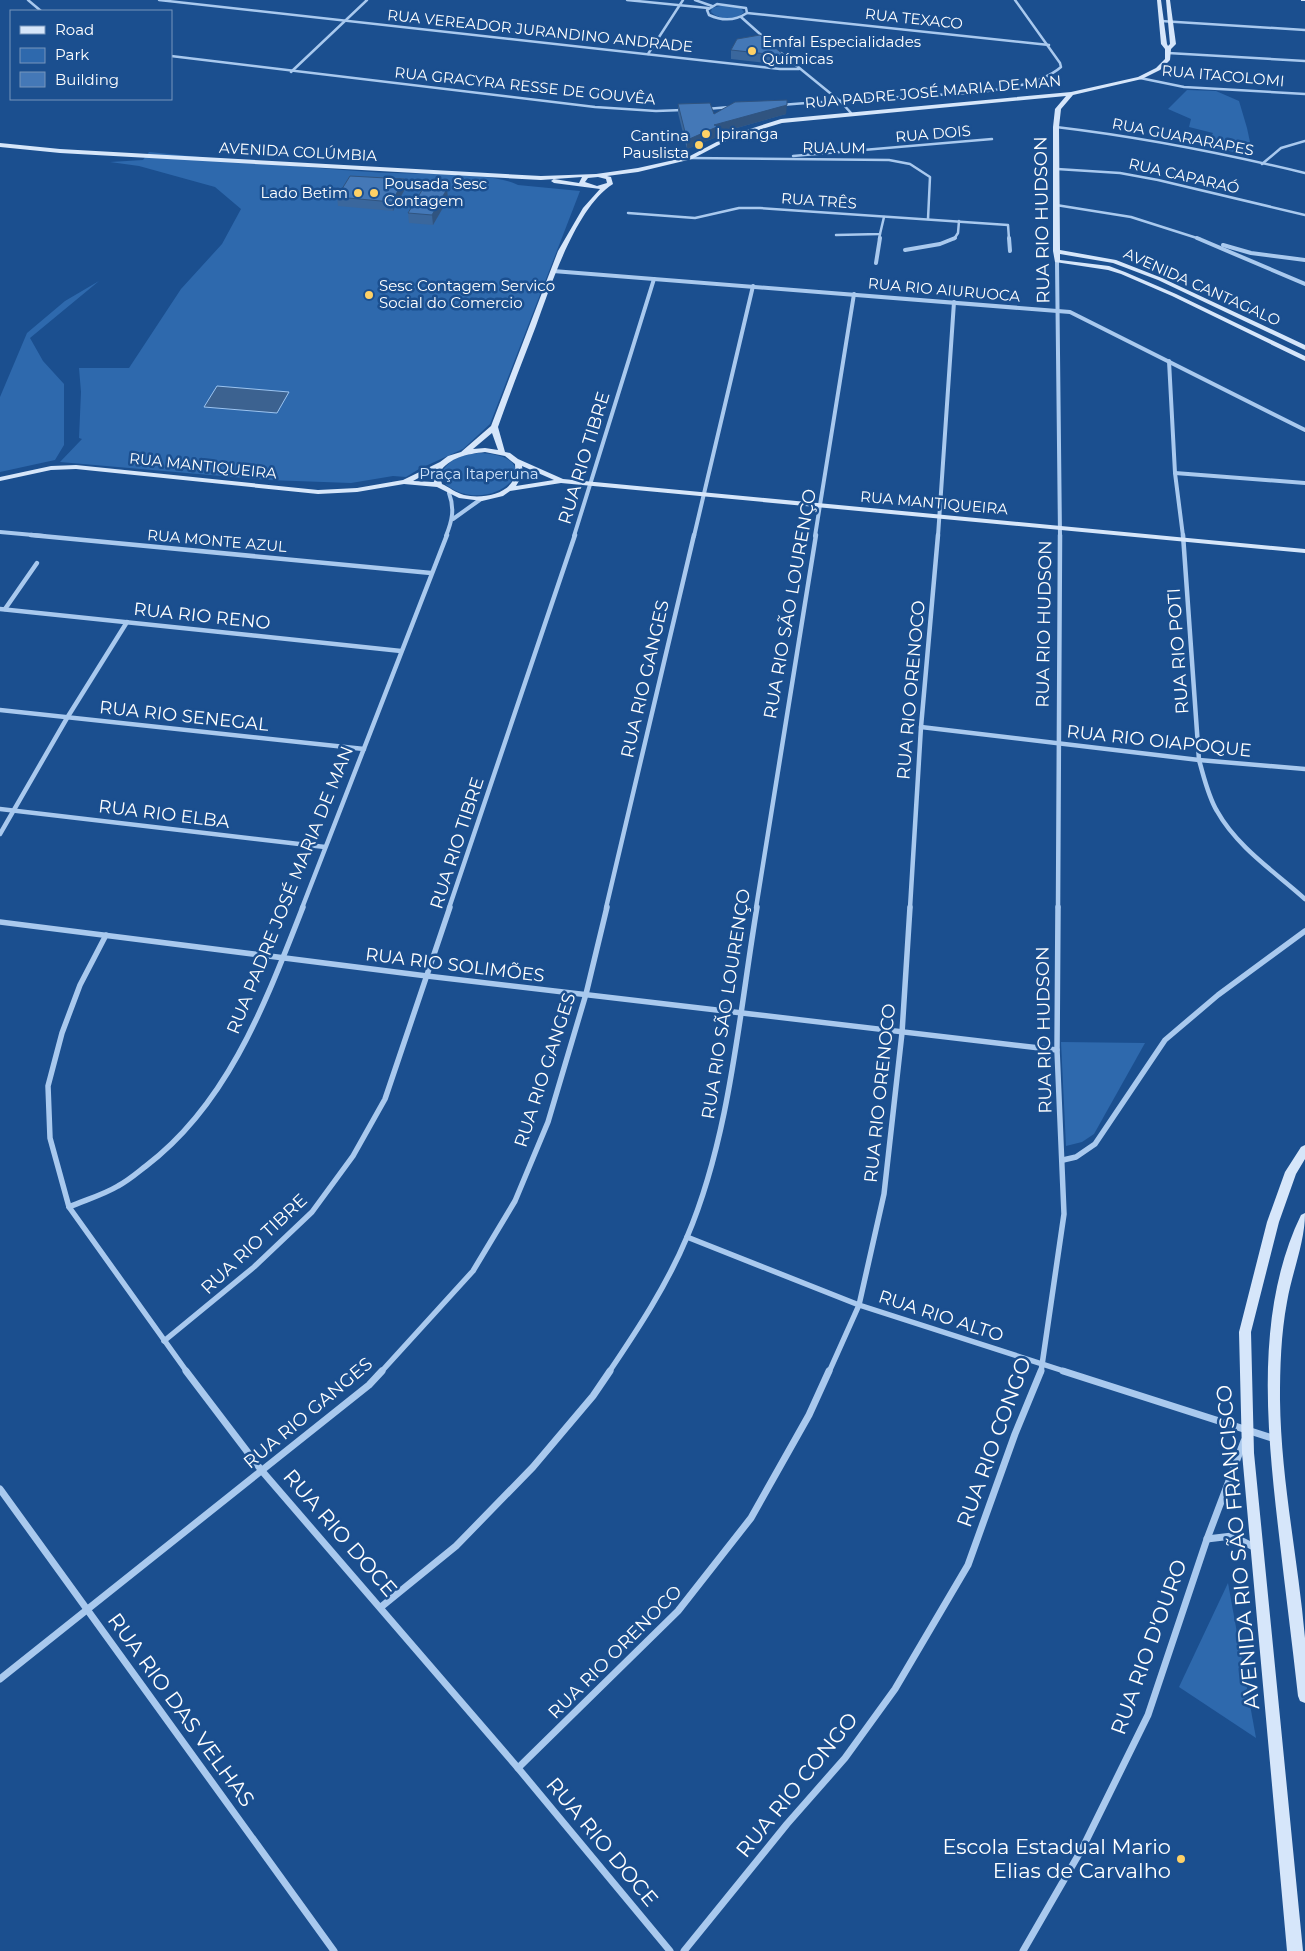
<svg xmlns="http://www.w3.org/2000/svg" width="1305" height="1951" font-family="Montserrat,sans-serif">
<style>
.green{fill:#2e69ad}
.water{fill:#3c6290;stroke:#9cc4f0}
.lines{fill:none;stroke-linecap:round;stroke-linejoin:round}
.street-far4{stroke:#a9c9ee;stroke-width:2.5}
.street-far3{stroke:#a9c9ee;stroke-width:4}
.street-far2{stroke:#a9c9ee;stroke-width:4.5}
.street-far1{stroke:#a9c9ee;stroke-width:5.5}
.street{stroke:#a9c9ee;stroke-width:7}
.secondary{fill:#d6e6fa;fill-rule:evenodd}
.wall{fill:#3a679d}
.shaded-wall{fill:#305480}
.building{fill:#4478b7;stroke:#305480}
.poi-dot{fill:#ffd166;stroke:#1b4f8f;stroke-width:2}
.labels{text-anchor:middle;stroke-width:5;stroke-linejoin:round;paint-order:stroke}
.far-street-label{font-size:15px;fill:#fff;stroke:#1b4f8f}
.far-poi-label{font-size:15px;fill:#fff;stroke:#1b4f8f;text-anchor:start}
.far-park-label{font-size:15px;fill:#cfe3fa;stroke:#1b4f8f}
.street-label{font-size:18px;fill:#fff;stroke:#1b4f8f}
.near-street-label{font-size:21px;fill:#fff;stroke:#1b4f8f}
.near-poi-label{font-size:21px;fill:#fff;stroke:#1b4f8f;text-anchor:end}
</style>
<rect width="100%" height="100%" fill="#1b4f8f"/>
<g class="green">
<path d="M724,5L740,7L744,12C736,21 719,20 711,12L712,8Z"/>
<polygon points="1187,90 1216,91 1239,101 1247,128 1253,156 1205,146 1213,133 1189,127 1191,119 1168,109"/>
<path d="M149,152C223,159 298,167 372,172C406,175 492,171 518,185L580,191L490,424L463,449L419,469L406,477L393,476L351,483L268,480L60,462L82,439L79,438L81,392L79,368H129L181,289L222,244L241,209L215,187L139,166L110,162L143,160Z"/>
<polygon points="99,281 30,338 43,361 64,384 64,445 55,460 0,472 0,397 27,333 65,301"/>
<path d="M478,453C557,455 494,520 446,485L442,472C450,458 462,455 478,453Z"/>
<polygon points="1061,1042 1145,1043 1094,1134 1082,1142 1066,1146"/>
<polygon points="1228,1583 1256,1738 1179,1687"/>
</g>
<polygon class="water" points="217,386 289,392 277,413 204,407"/>
<g class="lines">
<g class="street-far4">
<polyline points="28,0 41,11"/>
<polyline points="159,0 780,69 799,69"/>
<polyline points="627,0 708,8"/>
<polyline points="695,0 712,6"/>
<path d="M717,4L746,8L747,13C735,21 722,21 709,15L707,10Z"/>
<polyline points="747,13 1049,45"/>
<polyline points="741,17 769,42"/>
<polyline points="1161,21 1305,30"/>
<polyline points="781,53 841,102 851,113"/>
<polyline points="1168,53 1305,61"/>
<polyline points="648,54 683,0"/>
<polyline points="171,56 595,107 656,111 683,110"/>
<polyline points="291,72 367,0"/>
<polyline points="1140,78 1184,87 1305,94"/>
<path d="M781,105C821,102 862,99 902,97C944,94 1029,95 1061,67L1060,63L1015,0"/>
<polyline points="706,109 730,107"/>
<path d="M1056,127C1141,137 1222,153 1305,173"/>
<polyline points="793,156 992,139"/>
<polyline points="690,158 889,160 910,164 930,177 928,219"/>
<polyline points="1262,164 1281,148 1305,141"/>
<polyline points="1057,169 1120,173 1158,180 1305,215"/>
<polyline points="1056,205 1131,217 1200,239"/>
<polyline points="628,213 695,218 739,208 760,208 1008,225 1009,239"/>
<polyline points="836,235 880,234 884,217"/>
<polyline points="879,239 880,234"/>
<polyline points="954,239 958,233 959,221"/>
</g>
<g class="street-far3">
<polyline points="1009,238 1010,251"/>
<polyline points="1197,238 1305,284"/>
<polyline points="1223,245 1251,253 1305,260"/>
<polyline points="905,250 940,244 955,238"/>
<polyline points="1057,261 1060,536"/>
<polyline points="876,263 880,238"/>
<polyline points="553,271 1070,312 1305,430"/>
<polyline points="1169,361 1175,473 1183,536"/>
<polyline points="1175,473 1305,483"/>
<polyline points="453,519 481,499"/>
<polyline points="0,532 44,536"/>
<path d="M446,536C452,521 455,509 449,493"/>
<polyline points="574,536 654,279"/>
<polyline points="694,536 753,286"/>
<polyline points="815,536 854,294"/>
<polyline points="938,536 954,302"/>
</g>
<g class="street-far2">
<polyline points="31,535 431,573"/>
<path d="M1183,535L1199,760C1204,777 1208,796 1217,811C1237,847 1275,872 1305,899"/>
<polyline points="0,609 401,651"/>
<polyline points="5,609 37,563"/>
<polyline points="0,710 364,749"/>
<polyline points="921,727 1199,760 1305,769"/>
<polyline points="0,809 325,847"/>
<polyline points="0,834 67,718 127,622"/>
<polyline points="302,908 447,535"/>
<polyline points="449,908 575,535"/>
<polyline points="606,908 694,535"/>
<polyline points="756,908 816,535"/>
<polyline points="910,908 921,727 938,535"/>
<polyline points="1058,908 1060,535"/>
</g>
<g class="street-far1">
<polyline points="0,922 427,976 1057,1050"/>
<polyline points="106,935 80,985 62,1033 48,1086 50,1138 69,1207 187,1372"/>
<polyline points="1063,1160 1076,1157 1095,1144 1165,1040 1218,995 1305,931"/>
<path d="M69,1207C85,1200 103,1195 118,1186C128,1181 137,1173 146,1166C229,1103 266,1001 303,907"/>
<polyline points="687,1237 859,1305 1067,1372"/>
<polyline points="164,1341 254,1267 312,1212 353,1156 385,1099 450,907"/>
<polyline points="381,1372 473,1271 515,1201 548,1122 586,994 607,907"/>
<path d="M609,1372C638,1329 667,1285 687,1237C730,1136 739,1015 757,907"/>
<polyline points="829,1372 859,1305 884,1194 902,1033 910,907"/>
<polyline points="1041,1372 1064,1214 1057,1050 1058,907"/>
</g>
<g class="street">
<polyline points="186,1371 262,1471 518,1768 670,1951"/>
<polyline points="1063,1371 1275,1439"/>
<polyline points="0,1489 334,1951"/>
<polyline points="1207,1539 1232,1536 1254,1547"/>
<polyline points="381,1607 456,1546 533,1467 593,1396 610,1371"/>
<polyline points="0,1679 369,1385 382,1371"/>
<polyline points="518,1768 678,1611 751,1518 809,1415 829,1371"/>
<polyline points="684,1951 787,1824 845,1758 895,1689 968,1565 1015,1434 1041,1371"/>
<polyline points="1023,1951 1083,1847 1148,1715 1207,1539 1244,1441"/>
</g>
<g class="secondary">
<path d="M1157,0H1161L1167,44L1168,46L1170,44L1166,0H1170L1176,44L1171,49L1170,60L1160,70L1142,79L1073,95L1061,109L1059,127L1060,250L1116,260L1162,278L1305,345V350L1158,280L1113,263L1060,254V260L1109,266L1125,272L1176,294L1305,356V361L1172,296L1121,274L1108,270L1055,262L1053,251V127L1055,109L1066,96L782,123L732,138L692,159L638,172L607,176L611,177L613,184C576,207 551,285 536,326C523,360 510,393 498,427L505,452L510,453L518,459L563,479L1305,549V553L561,483L510,491L503,496L482,501L459,498L437,487L404,484L357,492L318,494L76,469L51,470L0,481V477L51,466L76,465L318,490L357,488L403,480L440,462L448,456L461,452L491,426L558,251L583,208L600,189L554,183L551,181L554,179L579,183L582,177L541,180L60,153L0,147V143L60,149L541,176L596,174L638,168L674,160L688,157L728,136L781,119L1071,92L1138,77L1156,68L1165,59V49L1161,44ZM598,177L606,179L607,183L597,186L585,182L588,178ZM492,433L498,450L485,448L473,449ZM485,452L505,456L515,464C515,468 516,472 515,476C509,495 481,499 464,495C456,493 449,487 442,484L439,473C450,457 467,454 485,452ZM522,466L554,480L516,486L523,474ZM433,470L431,473L434,482L413,481Z"/>
<rect x="1301" y="0" width="4" height="1"/>
<polygon points="1305,1145 1305,1159 1296,1174 1279,1222 1251,1332 1254,1453 1303,1951 1287,1951 1242,1453 1239,1332 1267,1222 1285,1172 1301,1147"/>
<path d="M1305,1213C1305,1243 1292,1272 1287,1302C1281,1334 1280,1367 1280,1400C1281,1480 1298,1559 1305,1638C1305,1660 1305,1682 1305,1703L1300,1701L1298,1696C1292,1642 1285,1588 1279,1535C1267,1431 1254,1312 1301,1215Z"/>
</g>
</g>
<g class="wall">
<polygon points="731,50 785,56 785,65 731,59"/>
<polygon points="678,104 714,114 786,114 719,133 719,136 687,149 678,113"/>
<polygon points="404,179 405,189 393,211 338,206 337,197"/>
<polygon points="447,189 448,199 433,225 409,223 408,213"/>
</g>
<g class="shaded-wall">
<polygon points="787,105 786,114 719,133 719,136 687,149 687,140 714,125"/>
<polygon points="404,179 405,189 393,211 392,202"/>
<polygon points="447,189 448,199 433,225 432,215"/>
</g>
<g class="building">
<polygon points="760,35 785,56 731,50 737,39"/>
<polygon points="787,100 787,105 714,125 719,126 687,140 678,104 710,103 714,114 735,102"/>
<polygon points="350,176 404,179 392,202 337,197"/>
<polygon points="424,187 447,189 432,215 408,213"/>
</g>
<g class="poi-dot">
<circle cx="752" cy="51" r="5"/>
<circle cx="706" cy="134" r="5"/>
<circle cx="699" cy="145" r="5"/>
<circle cx="358" cy="193" r="5"/>
<circle cx="374" cy="193" r="5"/>
<circle cx="369" cy="295" r="5"/>
<circle cx="1181" cy="1859" r="5"/>
</g>
<g class="labels">
<g class="far-street-label">
<text transform="translate(914 19) rotate(6)" y="5">RUA TEXACO</text>
<text transform="translate(540 31) rotate(6)" y="5">RUA VEREADOR JURANDINO ANDRADE</text>
<text transform="translate(1223 76) rotate(5)" y="5">RUA ITACOLOMI</text>
<text transform="translate(525 86) rotate(6)" y="5">RUA GRACYRA RESSE DE GOUVÊA</text>
<text transform="translate(933 92) rotate(-5)" y="5">RUA PADRE JOSÉ MARIA DE MAN</text>
<text transform="translate(933 134) rotate(-5)" y="5">RUA DOIS</text>
<text transform="translate(1183 137) rotate(11)" y="5">RUA GUARARAPES</text>
<text transform="translate(834 148) rotate(1)" y="5">RUA UM</text>
<text transform="translate(298 152) rotate(3)" y="5">AVENIDA COLÚMBIA</text>
<text transform="translate(1184 176) rotate(13)" y="5">RUA CAPARAÓ</text>
<text transform="translate(819 201) rotate(4)" y="5">RUA TRÊS</text>
<text transform="translate(1202 287) rotate(24)" y="5">AVENIDA CANTAGALO</text>
<text transform="translate(944 290) rotate(5)" y="5">RUA RIO AIURUOCA</text>
<text transform="translate(203 466) rotate(6)" y="5">RUA MANTIQUEIRA</text>
<text transform="translate(934 503) rotate(5)" y="5">RUA MANTIQUEIRA</text>
<text transform="translate(217 541) rotate(5)" y="5">RUA MONTE AZUL</text>
</g>
<g class="far-poi-label">
<text x="762" y="47">Emfal Especialidades<tspan x="762" dy="17">Químicas</tspan></text>
<text x="716" y="139">Ipiranga</text>
<text x="689" y="141" text-anchor="end">Cantina<tspan x="689" dy="17">Pauslista</tspan></text>
<text x="384" y="189">Pousada Sesc<tspan x="384" dy="17">Contagem</tspan></text>
<text x="348" y="198" text-anchor="end">Lado Betim</text>
<text x="379" y="291">Sesc Contagem Servico<tspan x="379" dy="17">Social do Comercio</tspan></text>
</g>
<g class="far-park-label">
<text x="479" y="479">Praça Itaperuna</text>
</g>
<g class="street-label">
<text transform="translate(1042 220) rotate(-91)" y="6">RUA RIO HUDSON</text>
<text transform="translate(584 458) rotate(-73)" y="6">RUA RIO TIBRE</text>
<text transform="translate(790 604) rotate(-80)" y="6">RUA RIO SÃO LOURENÇO</text>
<text transform="translate(202 616) rotate(6)" y="6">RUA RIO RENO</text>
<text transform="translate(1044 624) rotate(-89)" y="6">RUA RIO HUDSON</text>
<text transform="translate(1178 651) rotate(-94)" y="6">RUA RIO POTI</text>
<text transform="translate(645 679) rotate(-77)" y="6">RUA RIO GANGES</text>
<text transform="translate(911 690) rotate(-85)" y="6">RUA RIO ORENOCO</text>
<text transform="translate(184 716) rotate(6)" y="6">RUA RIO SENEGAL</text>
<text transform="translate(1159 741) rotate(6)" y="6">RUA RIO OIAPOQUE</text>
<text transform="translate(164 814) rotate(7)" y="6">RUA RIO ELBA</text>
<text transform="translate(457 843) rotate(-72)" y="6">RUA RIO TIBRE</text>
<text transform="translate(290 890) rotate(-68)" y="6">RUA PADRE JOSÉ MARIA DE MAN</text>
<text transform="translate(455 965) rotate(7)" y="6">RUA RIO SOLIMÕES</text>
<text transform="translate(726 1004) rotate(-81)" y="6">RUA RIO SÃO LOURENÇO</text>
<text transform="translate(1044 1030) rotate(-91)" y="6">RUA RIO HUDSON</text>
<text transform="translate(545 1070) rotate(-72)" y="6">RUA RIO GANGES</text>
<text transform="translate(880 1093) rotate(-84)" y="6">RUA RIO ORENOCO</text>
<text transform="translate(254 1244) rotate(-43)" y="6">RUA RIO TIBRE</text>
<text transform="translate(941 1316) rotate(18)" y="6">RUA RIO ALTO</text>
<text transform="translate(308 1413) rotate(-40)" y="6">RUA RIO GANGES</text>
<text transform="translate(615 1652) rotate(-45)" y="6">RUA RIO ORENOCO</text>
</g>
<g class="near-street-label">
<text transform="translate(994 1442) rotate(-70)" y="7">RUA RIO CONGO</text>
<text transform="translate(340 1533) rotate(49)" y="7">RUA RIO DOCE</text>
<text transform="translate(1238 1547) rotate(-95)" y="7">AVENIDA RIO SÃO FRANCISCO</text>
<text transform="translate(1149 1647) rotate(-70)" y="7">RUA RIO D'OURO</text>
<text transform="translate(181 1710) rotate(54)" y="7">RUA RIO DAS VELHAS</text>
<text transform="translate(797 1785) rotate(-51)" y="7">RUA RIO CONGO</text>
<text transform="translate(602 1842) rotate(50)" y="7">RUA RIO DOCE</text>
</g>
<g class="near-poi-label">
<text x="1171" y="1854">Escola Estadual Mario<tspan x="1171" dy="24">Elias de Carvalho</tspan></text>
</g>
</g>
<rect x="10" y="10" width="162" height="90" fill="#1b4f8f" stroke="#7695bc"/>
<rect x="20" y="26" width="25" height="8" fill="#d6e6fa" stroke="#7695bc"/>
<text x="55" y="35" font-size="15" fill="#ffffff">Road</text>
<rect x="20" y="48" width="25" height="15" fill="#2e69ad" stroke="#7695bc"/>
<text x="55" y="60" font-size="15" fill="#ffffff">Park</text>
<rect x="20" y="72" width="25" height="15" fill="#4478b7" stroke="#7695bc"/>
<text x="55" y="85" font-size="15" fill="#ffffff">Building</text>
</svg>
